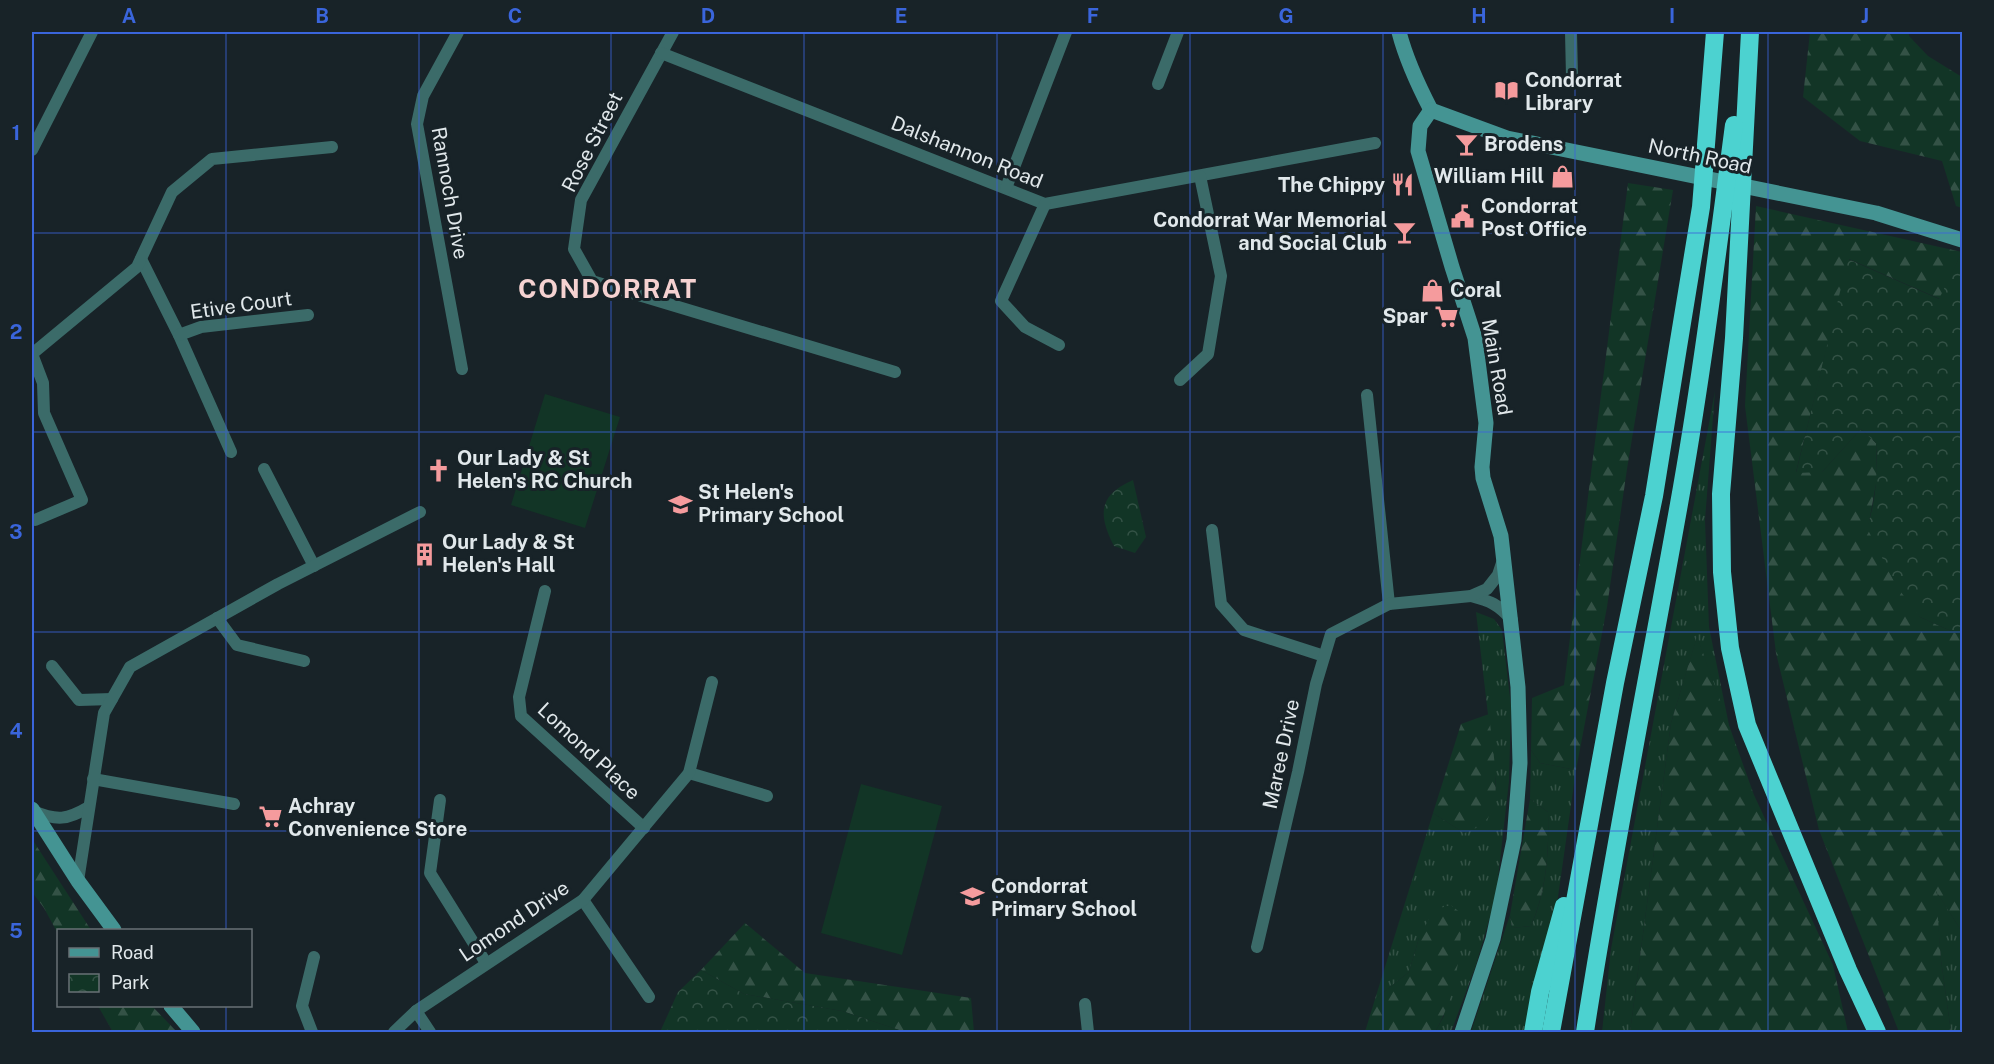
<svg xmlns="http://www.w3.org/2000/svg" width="1994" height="1064" font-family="'Public Sans',sans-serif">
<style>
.grass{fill:url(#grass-tufts)}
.forest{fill:url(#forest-firs)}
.park{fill:url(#park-crowns)}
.pitch{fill:#123526}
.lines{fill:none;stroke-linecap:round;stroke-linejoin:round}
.street{stroke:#3b6b69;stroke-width:12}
.secondary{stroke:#449493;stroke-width:15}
.highway{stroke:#4cd2d0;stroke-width:18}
.grid{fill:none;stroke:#3a65db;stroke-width:1.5;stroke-opacity:0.55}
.labels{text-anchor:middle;stroke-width:6;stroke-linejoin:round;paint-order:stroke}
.poi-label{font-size:20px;font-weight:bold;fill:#e1e8eb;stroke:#182328;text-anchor:start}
.street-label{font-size:20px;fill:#e1e8eb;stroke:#182328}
.district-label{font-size:26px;font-weight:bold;letter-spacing:1.5px;fill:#f5d2d1;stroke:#182328}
.neatline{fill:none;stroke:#3a65db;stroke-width:2}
.grid-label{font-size:20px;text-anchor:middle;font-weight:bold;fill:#3a65db}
</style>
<defs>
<pattern id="grass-tufts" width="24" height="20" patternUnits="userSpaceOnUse" patternTransform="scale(1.5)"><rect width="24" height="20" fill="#123526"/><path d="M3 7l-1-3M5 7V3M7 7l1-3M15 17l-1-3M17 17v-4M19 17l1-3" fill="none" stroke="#345246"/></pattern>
<pattern id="forest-firs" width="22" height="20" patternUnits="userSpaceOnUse" patternTransform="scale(1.5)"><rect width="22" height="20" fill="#123526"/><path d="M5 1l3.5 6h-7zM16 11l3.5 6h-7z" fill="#345246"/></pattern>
<pattern id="park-crowns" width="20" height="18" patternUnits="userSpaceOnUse" patternTransform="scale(1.5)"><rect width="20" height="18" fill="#123526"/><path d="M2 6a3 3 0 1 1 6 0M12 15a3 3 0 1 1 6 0" fill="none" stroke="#345246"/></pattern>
</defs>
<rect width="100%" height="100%" fill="#182328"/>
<g class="grass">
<polygon points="1715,391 1705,520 1709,627 1730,730 1697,637 1671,723 1630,1032 1602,1032 1611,949"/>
<path d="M1476,612L1494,619L1502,630L1511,706L1509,781L1496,896L1476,965L1451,1032H1435L1444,1016L1419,938L1409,972L1375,999L1433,813L1464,833C1492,823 1493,809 1496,783Z"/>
<path d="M1531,750L1540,763L1576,770L1557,904L1528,1032H1471L1510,915L1512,928L1531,926C1547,890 1549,851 1548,812L1530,799Z"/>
<polygon points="1935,889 1962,932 1962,1032 1951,1032 1941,960"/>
</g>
<g class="forest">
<polygon points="1810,32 1909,32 1909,36 1928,56 1962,77 1962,208 1956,206 1942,161 1860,141 1803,97"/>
<polygon points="1628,183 1673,190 1627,469 1607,607 1576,770 1540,763 1531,750 1532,698 1564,685"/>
<polygon points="1756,206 1962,252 1940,299 1849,259 1796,472 1822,472 1861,429 1876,443 1877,478 1868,528 1920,617 1962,636 1962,932 1936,891 1941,960 1951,1032 1899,1032 1819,830 1776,653 1745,406"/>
<polygon points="1697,636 1754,795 1833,965 1848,1032 1630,1032 1671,723"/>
<path d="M1489,714C1491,737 1501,791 1492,811C1486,823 1477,829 1464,833L1433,813L1461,724Z"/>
<path d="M1530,799L1548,812C1549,851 1547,889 1531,926L1512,928L1510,915Z"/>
<polygon points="32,839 91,930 58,930 58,934 44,908 32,892"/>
<path d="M1445,906H1452L1462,914C1460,957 1457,994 1435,1032H1365L1375,999L1409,972L1419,938L1431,915Z"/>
<polygon points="745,923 805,973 971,998 974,1032 905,1032 842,1011 744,994 701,970"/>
<polygon points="98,1006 152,1006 177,1032 113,1032"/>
</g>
<g class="park">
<path d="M1962,252V636L1920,617L1897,587L1867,528C1876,500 1878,472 1876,443L1861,429L1822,472L1796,473L1848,259L1939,299Z"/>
<path d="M1133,480L1146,537L1135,553L1114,546C1098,515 1098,495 1133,480Z"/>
<polygon points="701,970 744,994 842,1011 905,1032 660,1032 678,992"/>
</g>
<g class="pitch">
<polygon points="545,394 620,417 585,528 511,505"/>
<polygon points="861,784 942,806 902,955 821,933"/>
</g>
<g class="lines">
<g class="street">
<polyline points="458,32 423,96 417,124 462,369"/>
<polyline points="673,32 581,200 574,249 592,281 895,372"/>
<polyline points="1571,32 1572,77"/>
<polyline points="661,53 1045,204 1375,143"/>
<polyline points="1158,84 1178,32"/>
<polyline points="32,150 92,32"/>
<polyline points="1006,188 1066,32"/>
<polyline points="1045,204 1001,301 1025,327 1059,345"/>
<polyline points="141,259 179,335 231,452"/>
<polyline points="179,335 201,327 308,315"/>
<polyline points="32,354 137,267 172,192 212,159 332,147"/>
<polyline points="32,354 43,383 44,413 82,500 35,520"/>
<polyline points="1180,380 1208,354 1221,276 1200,176"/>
<polyline points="1367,395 1389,604"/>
<polyline points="264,469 314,566"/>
<polyline points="1212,530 1221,604 1244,630 1324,656"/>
<polyline points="545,591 519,697 521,716 644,828"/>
<path d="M1471,596C1490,601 1498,604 1512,620"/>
<polyline points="217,618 237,645 304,661"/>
<polyline points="52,666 79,700 112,699"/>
<polyline points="689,773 767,796"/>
<polyline points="93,779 234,804"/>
<polyline points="440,800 430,873 486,963"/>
<path d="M33,811C57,821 67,820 89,807"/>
<polyline points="78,881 104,713 130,667 278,584 420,512"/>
<polyline points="583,900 649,997"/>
<polyline points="1257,947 1298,772 1316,684 1331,634 1389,604 1471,596 1487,589 1498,575 1502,563"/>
<polyline points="1085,1004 1088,1032"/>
<polyline points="416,1011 430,1032"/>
<polyline points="312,1032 302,1006 314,957"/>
<polyline points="394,1032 416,1011 583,900 689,773 712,682"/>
</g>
<g class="secondary">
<path d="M1399,32C1406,59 1418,85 1431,110"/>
<polyline points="1431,110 1420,126 1418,151 1452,267 1475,338 1486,423 1482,467 1483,478 1501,536 1518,687 1520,763 1514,840 1493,939 1462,1032"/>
<polyline points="1431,110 1507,138 1876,213 1962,240"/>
<polyline points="32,809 78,881 114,930"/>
<polyline points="171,1006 193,1032"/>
</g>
<g class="highway">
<polyline points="1750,32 1734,338 1721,494 1722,572 1730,648 1747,725 1848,970 1877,1032"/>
<polyline points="1533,1032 1540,992 1564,906"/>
<polyline points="1551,1032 1615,683 1654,496 1678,347 1701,207 1715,32"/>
<path d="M1585,1032C1613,850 1650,669 1682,487C1703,367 1718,246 1734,125"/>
</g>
</g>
<path class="grid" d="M226,32V930M419,32V1032M611,32V1032M804,32V1032M997,32V1032M1190,32V1032M1383,32V1032M1575,32V1032M1768,32V1032M32,233H1962M32,432H1962M32,632H1962M32,831H1962M226,1006V1032"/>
<defs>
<symbol id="library-bare" viewBox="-9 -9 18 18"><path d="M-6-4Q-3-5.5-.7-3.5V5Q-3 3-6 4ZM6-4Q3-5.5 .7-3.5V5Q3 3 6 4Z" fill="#f59b9d" stroke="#182328" stroke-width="2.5" paint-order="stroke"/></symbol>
<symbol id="bar-bare" viewBox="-9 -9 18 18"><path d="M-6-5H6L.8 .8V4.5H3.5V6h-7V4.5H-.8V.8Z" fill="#f59b9d" stroke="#182328" stroke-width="2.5" paint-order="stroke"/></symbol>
<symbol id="shop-bare" viewBox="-9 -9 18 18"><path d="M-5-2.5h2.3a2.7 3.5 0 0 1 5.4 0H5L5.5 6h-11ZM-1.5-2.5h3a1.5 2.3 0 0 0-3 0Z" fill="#f59b9d" stroke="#182328" stroke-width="2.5" paint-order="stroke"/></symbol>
<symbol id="restaurant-bare" viewBox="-9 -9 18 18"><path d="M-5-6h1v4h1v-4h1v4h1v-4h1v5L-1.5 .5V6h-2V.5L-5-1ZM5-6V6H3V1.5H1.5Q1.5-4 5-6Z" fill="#f59b9d" stroke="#182328" stroke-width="2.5" paint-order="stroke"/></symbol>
<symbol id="civic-bare" viewBox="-9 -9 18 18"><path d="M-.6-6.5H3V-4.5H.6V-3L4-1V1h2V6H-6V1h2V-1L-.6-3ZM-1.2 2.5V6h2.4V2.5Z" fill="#f59b9d" stroke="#182328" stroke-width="2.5" paint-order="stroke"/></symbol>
<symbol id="supermarket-bare" viewBox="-9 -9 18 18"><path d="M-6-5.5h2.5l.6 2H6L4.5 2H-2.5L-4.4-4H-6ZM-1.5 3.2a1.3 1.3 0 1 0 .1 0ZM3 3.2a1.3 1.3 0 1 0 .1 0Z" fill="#f59b9d" stroke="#182328" stroke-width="2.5" paint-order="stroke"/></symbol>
<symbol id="church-bare" viewBox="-9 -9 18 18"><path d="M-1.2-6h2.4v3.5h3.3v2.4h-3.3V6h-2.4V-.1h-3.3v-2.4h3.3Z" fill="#f59b9d" stroke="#182328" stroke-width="2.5" paint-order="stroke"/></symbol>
<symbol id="school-bare" viewBox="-9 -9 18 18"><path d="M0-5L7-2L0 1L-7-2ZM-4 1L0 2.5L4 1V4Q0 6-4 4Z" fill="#f59b9d" stroke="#182328" stroke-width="2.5" paint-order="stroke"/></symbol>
<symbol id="building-bare" viewBox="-9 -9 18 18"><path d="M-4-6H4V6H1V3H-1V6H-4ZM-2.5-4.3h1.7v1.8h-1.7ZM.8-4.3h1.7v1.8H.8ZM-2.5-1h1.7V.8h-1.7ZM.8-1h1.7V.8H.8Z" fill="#f59b9d" stroke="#182328" stroke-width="2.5" paint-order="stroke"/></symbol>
</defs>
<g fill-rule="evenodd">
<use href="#library-bare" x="1490" y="74" width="33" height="33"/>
<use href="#bar-bare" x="1450" y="128" width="33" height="33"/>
<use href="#shop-bare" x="1546" y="160" width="33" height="33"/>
<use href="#restaurant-bare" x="1386" y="168" width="33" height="33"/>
<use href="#civic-bare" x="1446" y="200" width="33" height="33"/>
<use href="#bar-bare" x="1388" y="216" width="33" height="33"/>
<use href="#shop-bare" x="1416" y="274" width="33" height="33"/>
<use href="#supermarket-bare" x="1430" y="300" width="33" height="33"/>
<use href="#church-bare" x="422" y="454" width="33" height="33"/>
<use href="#school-bare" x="664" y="488" width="33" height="33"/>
<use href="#building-bare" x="408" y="538" width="33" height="33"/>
<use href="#supermarket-bare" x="254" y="800" width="33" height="33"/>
<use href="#school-bare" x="956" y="880" width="33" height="33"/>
</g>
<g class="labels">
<g class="poi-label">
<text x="1525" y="87">Condorrat<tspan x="1525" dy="23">Library</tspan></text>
<text x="1484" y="151">Brodens</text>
<text x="1544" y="183" text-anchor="end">William Hill</text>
<text x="1385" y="192" text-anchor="end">The Chippy</text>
<text x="1481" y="213">Condorrat<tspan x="1481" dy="23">Post Office</tspan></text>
<text x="1387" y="227" text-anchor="end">Condorrat War Memorial<tspan x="1387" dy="23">and Social Club</tspan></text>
<text x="1450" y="297">Coral</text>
<text x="1428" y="323" text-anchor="end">Spar</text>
<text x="457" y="465">Our Lady &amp; St<tspan x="457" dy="23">Helen's RC Church</tspan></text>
<text x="698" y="499">St Helen's<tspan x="698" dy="23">Primary School</tspan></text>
<text x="442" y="549">Our Lady &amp; St<tspan x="442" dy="23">Helen's Hall</tspan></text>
<text x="288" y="813">Achray<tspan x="288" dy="23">Convenience Store</tspan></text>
<text x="991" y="893">Condorrat<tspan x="991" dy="23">Primary School</tspan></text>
</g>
<g class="street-label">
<text transform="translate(592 142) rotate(-63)" y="7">Rose Street</text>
<text transform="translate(967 152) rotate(22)" y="7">Dalshannon Road</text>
<text transform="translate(1700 156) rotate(12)" y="7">North Road</text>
<text transform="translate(450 193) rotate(80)" y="7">Rannoch Drive</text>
<text transform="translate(241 305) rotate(-8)" y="7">Etive Court</text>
<text transform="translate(1497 367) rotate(80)" y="7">Main Road</text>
<text transform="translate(589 751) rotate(43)" y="7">Lomond Place</text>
<text transform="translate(1281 754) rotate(-78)" y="7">Maree Drive</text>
<text transform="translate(514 921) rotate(-34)" y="7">Lomond Drive</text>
</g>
<g class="district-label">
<text x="608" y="298">CONDORRAT</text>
</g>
</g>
<rect width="1994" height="1064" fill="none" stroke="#182328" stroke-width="66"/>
<rect x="57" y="929" width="195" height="78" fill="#182328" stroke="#687276" stroke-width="1.5"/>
<rect x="69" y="948" width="30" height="9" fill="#449493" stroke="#687276" stroke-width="1.5"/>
<text x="111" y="959" font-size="18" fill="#e1e8eb">Road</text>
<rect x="69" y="974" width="30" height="18" fill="url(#park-crowns)" stroke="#687276" stroke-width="1.5"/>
<text x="111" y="989" font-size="18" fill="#e1e8eb">Park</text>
<rect x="33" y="33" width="1928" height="998" class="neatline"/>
<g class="grid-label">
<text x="129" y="23">A</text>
<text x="322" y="23">B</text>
<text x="515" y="23">C</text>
<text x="708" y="23">D</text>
<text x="901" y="23">E</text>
<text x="1093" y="23">F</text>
<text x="1286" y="23">G</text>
<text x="1479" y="23">H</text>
<text x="1672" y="23">I</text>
<text x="1865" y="23">J</text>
<text x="16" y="140">1</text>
<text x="16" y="339">2</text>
<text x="16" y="539">3</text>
<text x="16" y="738">4</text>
<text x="16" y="938">5</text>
</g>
</svg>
